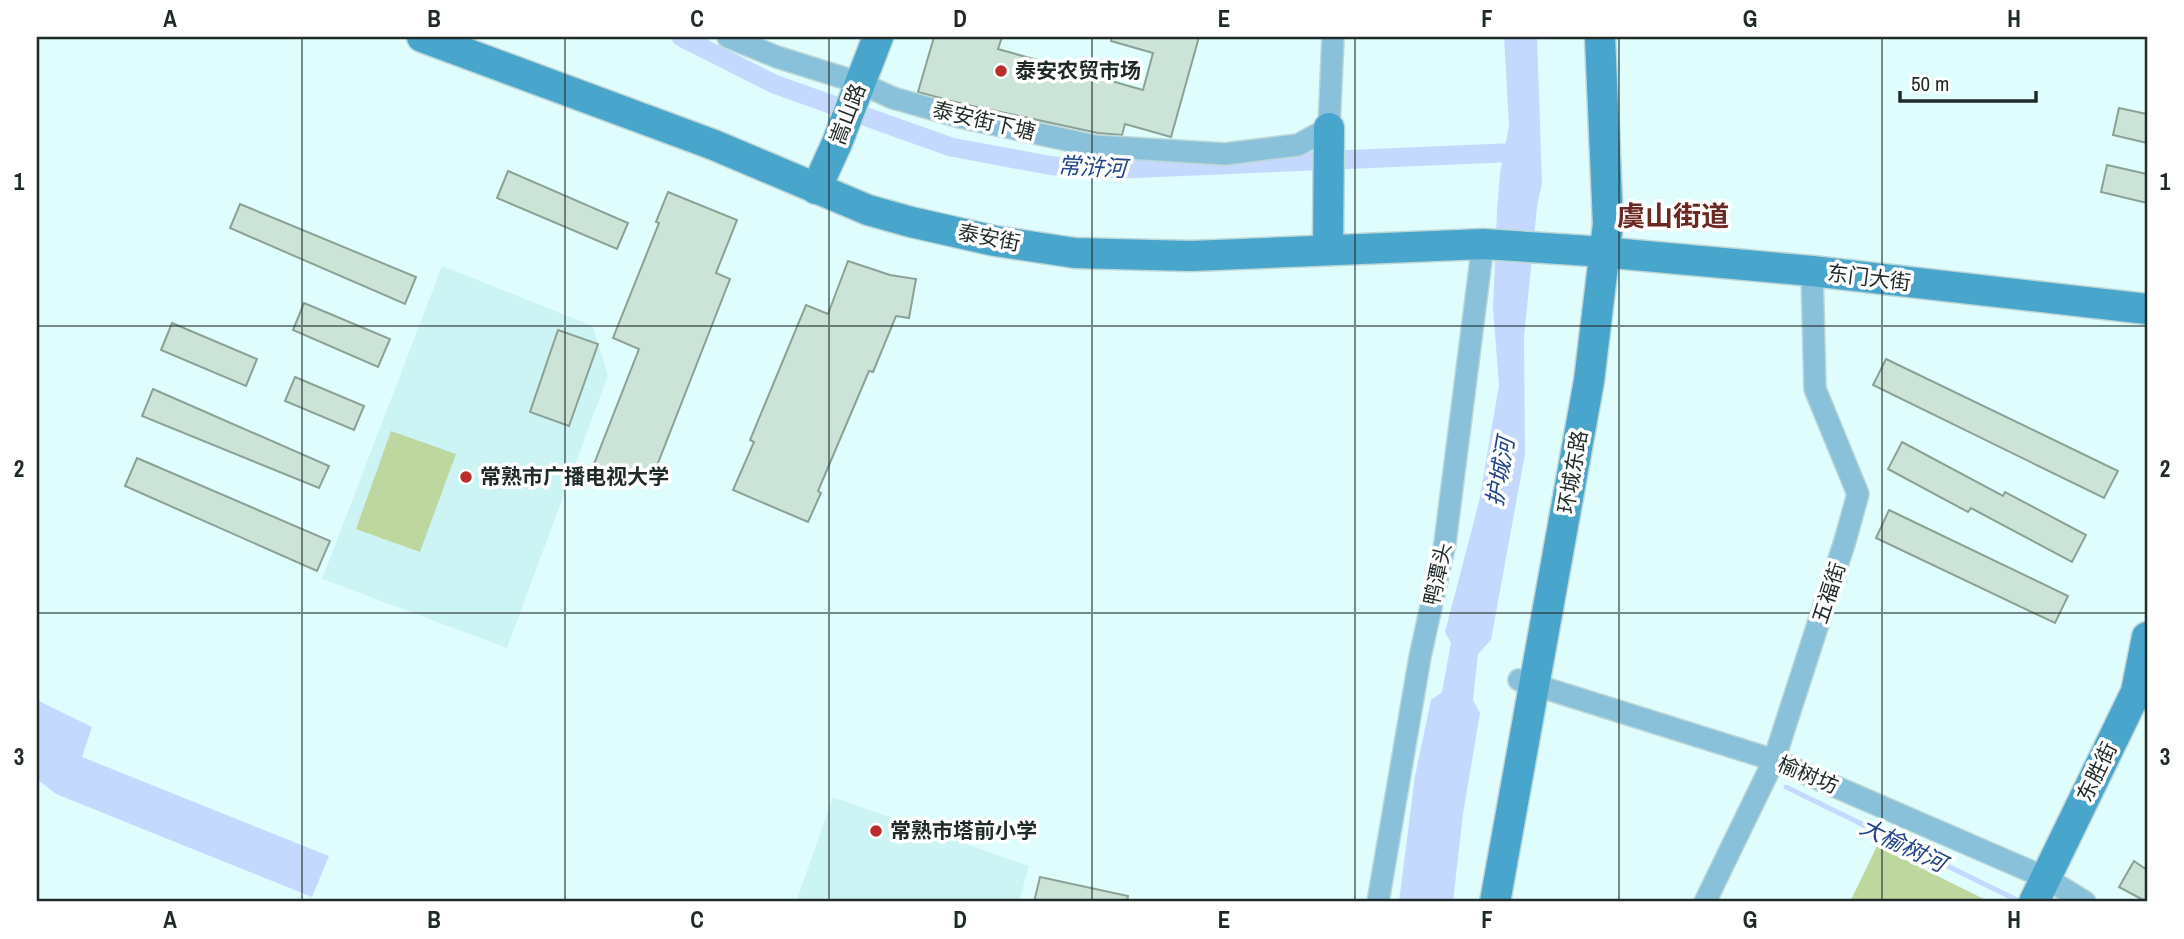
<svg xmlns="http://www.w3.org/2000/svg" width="2184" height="939" font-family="'Archivo Narrow','Noto Sans SC',sans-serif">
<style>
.built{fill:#cdf4f4}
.green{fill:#bdd79f}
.water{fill:#c5d9ff}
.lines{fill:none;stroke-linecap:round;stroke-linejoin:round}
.stream{stroke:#c5d9ff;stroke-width:5}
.canal{stroke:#c5d9ff;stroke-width:19}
.building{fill:#cce4d7;stroke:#8ba195;stroke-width:2}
.street-casing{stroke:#bdd7d7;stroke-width:24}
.secondary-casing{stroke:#bdd7d7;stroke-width:33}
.street{stroke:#89c1db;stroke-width:21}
.secondary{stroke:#48a5cc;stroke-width:30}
.grid{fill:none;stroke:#1f2a29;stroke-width:2;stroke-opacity:0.55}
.poi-dot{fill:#bb2c2a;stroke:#fff;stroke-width:2.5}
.labels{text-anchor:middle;stroke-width:7;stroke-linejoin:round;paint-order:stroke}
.poi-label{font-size:21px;font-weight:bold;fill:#1f2a29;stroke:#fff;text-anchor:start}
.street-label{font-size:21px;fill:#1f2a29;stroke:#fff}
.water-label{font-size:23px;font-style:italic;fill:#22448a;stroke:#fff}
.district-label{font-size:28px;font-weight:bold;fill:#6c2722;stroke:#fff}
.neatline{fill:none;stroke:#1f2a29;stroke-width:2.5}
.grid-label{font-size:23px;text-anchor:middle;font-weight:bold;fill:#1f2a29}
</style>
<rect width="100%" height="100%" fill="#e0fdfd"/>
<g class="built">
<polygon points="442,266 593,326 608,376 507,648 322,579"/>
<polygon points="833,797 1029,866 1019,902 796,902"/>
</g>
<g class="green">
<polygon points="391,431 456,454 420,552 356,529"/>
<polygon points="1877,846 1990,902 1850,902"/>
</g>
<g class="water">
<polygon points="1504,37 1537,37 1542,183 1537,207 1524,338 1525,454 1491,640 1478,654 1473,700 1480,713 1463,814 1453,902 1399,902 1415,776 1431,700 1442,692 1451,643 1445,632 1479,502 1499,385 1493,309 1497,211 1500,173 1509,126"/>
<polygon points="37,700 92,727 82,757 329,856 312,897 56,794 37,779"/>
</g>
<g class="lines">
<polyline class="stream" points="1786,787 2021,902"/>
<polyline class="canal" points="681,37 774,84 951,147 1053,166 1124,169 1526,152"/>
</g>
<g class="building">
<polygon points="934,37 1002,37 998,49 1143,90 1153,53 1111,41 1112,37 1199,37 1171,137 1125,124 1122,135 1098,133 963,104 918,92"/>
<polygon points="2119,108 2147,114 2147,143 2113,135"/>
<polygon points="2107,165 2147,174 2147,203 2101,192"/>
<polygon points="508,171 628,223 617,249 497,198"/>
<polygon points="668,192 737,220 716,273 730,279 649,486 594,464 639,349 613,338 659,223 656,222"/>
<polygon points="240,204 416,277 405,304 230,228"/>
<polygon points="848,261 890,275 916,279 909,318 896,316 873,372 869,371 818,491 821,493 808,522 733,490 754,442 750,440 806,305 828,314"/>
<polygon points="304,303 390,339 378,367 293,330"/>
<polygon points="172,323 257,359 246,386 161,350"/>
<polygon points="558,330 598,344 569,426 530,412"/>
<polygon points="1886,359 2118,471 2104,498 1873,385"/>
<polygon points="295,377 364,406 354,430 285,401"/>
<polygon points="153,389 329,466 319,488 142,416"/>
<polygon points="1902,442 2003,496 2005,492 2086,535 2072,562 1971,508 1968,512 1888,469"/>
<polygon points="137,458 330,541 317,571 125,486"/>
<polygon points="1889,510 2068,596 2055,623 1876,538"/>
<polygon points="2134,861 2147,870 2147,902 2119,887"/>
<polygon points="1040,877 1128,896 1127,902 1034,902"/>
</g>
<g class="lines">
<defs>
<g id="street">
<polyline points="728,37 777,57 860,83 893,98 960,117 1095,146 1225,154 1298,145 1329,128 1333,37"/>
<polyline points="1519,680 1774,760 2046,878 2085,902"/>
<polyline points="1378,902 1420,657 1445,543 1483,244"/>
<polyline points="1705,902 1774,760 1845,541 1858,494 1815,389 1812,271"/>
</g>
<g id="secondary">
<polyline points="422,37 714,145 868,210 911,222 995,241 1075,253 1191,256 1483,244 1590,251 1812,271 2147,309"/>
<polyline points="816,189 837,143 878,37"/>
<polyline points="1328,250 1329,128"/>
<polyline points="1495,902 1589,381 1608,224 1600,37"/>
<polyline points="2034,902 2136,692 2147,637"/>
</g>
</defs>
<use href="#street" class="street-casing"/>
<use href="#secondary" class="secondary-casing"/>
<use href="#street" class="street"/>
<use href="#secondary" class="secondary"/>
</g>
<path class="grid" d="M302,37V902M565,37V902M829,37V902M1092,37V902M1355,37V902M1619,37V902M1882,37V902M37,326H2147M37,613H2147"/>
<g class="poi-dot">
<circle cx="1001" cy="71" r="7"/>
<circle cx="466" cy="477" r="7"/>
<circle cx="876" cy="831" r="7"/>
</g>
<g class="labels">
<g class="poi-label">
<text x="1015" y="78">泰安农贸市场</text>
<text x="480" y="484">常熟市广播电视大学</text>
<text x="890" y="838">常熟市塔前小学</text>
</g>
<g class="street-label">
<text transform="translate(848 114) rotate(-69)" y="7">嵩山路</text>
<text transform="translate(984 121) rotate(13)" y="7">泰安街下塘</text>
<text transform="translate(989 238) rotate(11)" y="7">泰安街</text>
<text transform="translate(1869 278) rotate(7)" y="7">东门大街</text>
<text transform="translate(1573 472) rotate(-80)" y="7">环城东路</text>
<text transform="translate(1438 574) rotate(-78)" y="7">鸭潭头</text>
<text transform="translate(1829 593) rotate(-72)" y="7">五福街</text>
<text transform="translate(2097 772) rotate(-64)" y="7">东胜街</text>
<text transform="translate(1808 775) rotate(23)" y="7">榆树坊</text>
</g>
<g class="water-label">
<text transform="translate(1092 167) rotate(3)" y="8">常浒河</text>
<text transform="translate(1500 472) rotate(-80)" y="8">护城河</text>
<text transform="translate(1903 845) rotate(26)" y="8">大榆树河</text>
</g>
<g class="district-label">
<text x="1673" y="226">虞山街道</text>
</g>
</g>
<rect width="2184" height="939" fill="none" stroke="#ffffff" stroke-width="77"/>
<path d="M1900 91v10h136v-10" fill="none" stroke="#1f2a29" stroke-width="3.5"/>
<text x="1911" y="91" font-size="21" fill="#1f2a29" stroke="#ffffff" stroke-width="5" paint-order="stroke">50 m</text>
<rect x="38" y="38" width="2108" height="862" class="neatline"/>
<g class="grid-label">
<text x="170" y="27">A</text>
<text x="434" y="27">B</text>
<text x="697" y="27">C</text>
<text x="960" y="27">D</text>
<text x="1224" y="27">E</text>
<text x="1487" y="27">F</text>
<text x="1750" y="27">G</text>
<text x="2014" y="27">H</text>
<text x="19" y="190">1</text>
<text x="2165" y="190">1</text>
<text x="19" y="477">2</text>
<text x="2165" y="477">2</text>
<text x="19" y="765">3</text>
<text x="2165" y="765">3</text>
<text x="170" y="928">A</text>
<text x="434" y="928">B</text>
<text x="697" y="928">C</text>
<text x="960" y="928">D</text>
<text x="1224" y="928">E</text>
<text x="1487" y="928">F</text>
<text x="1750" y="928">G</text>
<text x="2014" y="928">H</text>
</g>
</svg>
